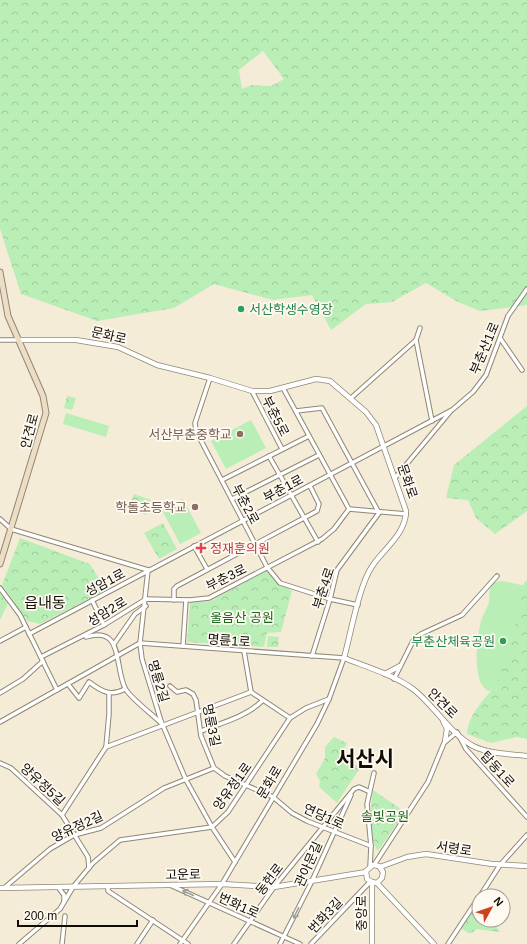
<svg xmlns="http://www.w3.org/2000/svg" width="527" height="944" font-family="Helvetica,'Noto Sans KR',sans-serif">
<style>
.green{fill:#baeeb7}
.forest{fill:url(#forest-crowns);fill-rule:evenodd}
.lines{fill:none;stroke-linecap:round;stroke-linejoin:round}
.minor-casing{stroke:#8f8775;stroke-width:5.5}
.tertiary-casing{stroke:#8f8775;stroke-width:6}
.secondary-casing{stroke:#8f8775;stroke-width:7}
.minor{stroke:#fff;stroke-width:3.5}
.tertiary{stroke:#fff;stroke-width:4.5}
.secondary{stroke:#ecddc4;stroke-width:5}
.oneway{stroke:#9f9e9c}
.leisure-dot{fill:#2e9e5b;stroke:#fefaf2;stroke-width:1.5}
.education-dot{fill:#8d6e63;stroke:#fefaf2;stroke-width:1.5}
.health-dot{fill:#e0444e;stroke:#fefaf2;stroke-width:1.5}
.labels{text-anchor:middle;stroke-width:3.5;stroke-linejoin:round;paint-order:stroke}
.leisure-label{font-size:13px;fill:#27864d;stroke:#fefaf2;text-anchor:start}
.street-label{font-size:13px;fill:#100d07;stroke:#fefaf2}
.education-label{font-size:13px;fill:#785e54;stroke:#fefaf2;text-anchor:end}
.health-label{font-size:13px;fill:#be3a42;stroke:#fefaf2;text-anchor:start}
.park-label{font-size:13px;fill:#19651c;stroke:#fefaf2}
.quarter-label{font-size:15px;fill:#100d07;stroke:#fefaf2}
.town-label{font-size:21px;font-weight:bold;fill:#100d07;stroke:#fefaf2}
</style>
<defs>
<pattern id="forest-crowns" width="20" height="18" patternUnits="userSpaceOnUse"><rect width="20" height="18" fill="#baeeb7"/><path d="M2 6a3 3 0 1 1 6 0M12 15a3 3 0 1 1 6 0" fill="none" stroke="#9fcb9c"/></pattern>
</defs>
<rect width="100%" height="100%" fill="#f5ecd8"/>
<g class="green">
<polygon points="66,413 109,426 106,437 63,424"/>
<polygon points="251,420 266,448 226,469 211,441"/>
<polygon points="183,499 201,533 180,544 162,510"/>
<path d="M502,581L527,586V646L490,691H488C471,682 477,637 481,621C483,614 488,608 489,601C490,596 488,588 493,583C495,582 499,581 502,581Z"/>
</g>
<g class="forest">
<path d="M0,0H527V305L480,311L458,302L426,283L392,302L366,304L331,330L312,295L273,300L214,284L174,308L97,321L21,294L0,229ZM263,51L284,79L271,86L251,85L242,89L239,70Z"/>
<polygon points="67,396 76,398 72,410 64,408"/>
<polygon points="527,406 527,511 495,534 476,518 468,500 446,498 454,465"/>
<polygon points="134,494 151,500 146,515 128,508"/>
<polygon points="163,523 177,549 159,559 144,533"/>
<polygon points="20,538 90,564 106,590 40,624 27,621 2,585"/>
<polygon points="268,569 278,582 292,591 281,632 267,633 264,647 187,642 190,602 211,601"/>
<path d="M527,580V739L517,737L491,743L467,734C470,706 492,697 501,673C513,645 518,613 524,583Z"/>
<polygon points="0,589 9,601 0,620"/>
<polygon points="268,636 279,637 278,647 267,647"/>
<polygon points="334,737 347,743 342,754 360,768 337,803 319,787 320,781 316,774 325,758 325,747"/>
<path d="M373,790L405,812L378,851C368,839 370,805 373,790Z"/>
<polygon points="477,903 479,906 479,920 492,920 500,932 476,929 472,933 468,933 461,928"/>
</g>
<g class="lines">
<defs>
<g id="minor">
<polyline points="420,328 416,340 432,421"/>
<polyline points="500,338 522,370"/>
<polyline points="0,340 20,340"/>
<polyline points="210,378 195,423 196,431 267,567 280,583 330,599 358,605"/>
<polyline points="252,391 282,449"/>
<polyline points="351,398 416,340"/>
<polyline points="296,411 322,408 379,513 337,570 330,599 312,656"/>
<polyline points="269,456 318,542"/>
<polyline points="395,478 450,412"/>
<polyline points="222,480 309,436"/>
<polyline points="232,499 319,455"/>
<polyline points="349,509 406,514"/>
<polyline points="0,519 11,529 148,570"/>
<polyline points="194,546 207,569"/>
<polyline points="148,570 140,643 142,659 161,721 186,780 212,827 235,862"/>
<polyline points="0,588 20,615 57,690"/>
<polyline points="92,600 104,625"/>
<polyline points="174,600 174,589 177,586 317,511 319,504 310,486"/>
<polyline points="29,634 452,410 473,392 486,375 508,316 527,289"/>
<path d="M86,637C124,625 114,666 125,688C129,697 153,715 161,723"/>
<polyline points="0,641 26,627"/>
<polyline points="114,644 135,614 146,606"/>
<polyline points="183,646 186,600"/>
<polyline points="244,651 251,692 290,718"/>
<polyline points="41,657 104,625 146,599 190,600 209,598 322,539 334,529 349,509 283,388"/>
<polyline points="394,679 414,639 421,634 462,615 497,576"/>
<path d="M68,684L79,698L89,682C101,691 110,697 125,689"/>
<polyline points="170,686 177,692 186,690 193,694 196,700 201,736 214,768 225,776 273,797 292,813 307,821 371,846"/>
<polyline points="0,693 23,679 43,661"/>
<polyline points="0,722 140,643 344,658 329,699 317,724 222,884 180,944"/>
<path d="M201,731C221,723 246,717 262,701"/>
<polyline points="106,747 109,714 109,693"/>
<polyline points="0,763 11,768 62,815 88,857 89,868"/>
<polyline points="62,815 106,747 251,692"/>
<polyline points="374,865 428,782 444,743 457,732 466,749 527,817"/>
<polyline points="370,867 371,846 367,804 374,773"/>
<polyline points="170,885 300,944"/>
<polyline points="108,886 108,891 188,944"/>
<polyline points="58,887 64,895 64,901"/>
<polyline points="4,888 50,849 74,835 101,828 164,788 214,768"/>
<polyline points="480,896 500,865 527,835"/>
<polyline points="19,944 60,909 73,887 93,863 120,840 212,827 228,812 290,718 306,708 329,699"/>
<polyline points="62,944 65,916"/>
<polyline points="137,944 153,920"/>
<polyline points="234,944 274,887 354,789 359,787 368,791"/>
<polyline points="280,944 312,881 351,795"/>
<polyline points="311,944 370,882"/>
<polyline points="448,944 479,897"/>
</g>
<g id="tertiary">
<path d="M20,340H76L118,347L157,365L210,378L252,391H270L316,379L330,381L366,412L376,425L406,511C406,533 385,548 373,565C359,584 351,633 344,658C367,667 394,675 413,689C434,705 450,734 473,746C489,754 510,754 527,756"/>
<polyline points="385,674 400,666"/>
<polyline points="443,721 447,729 445,741"/>
<polyline points="380,867 407,857 426,854 492,864 527,866"/>
<polyline points="377,883 382,878 383,872 379,866 373,865 366,871 367,879 372,882 377,883 434,944"/>
<polyline points="0,888 222,884 274,887 366,872"/>
<polyline points="372,944 372,883"/>
</g>
<polyline id="secondary" points="0,272 8,316 43,396 46,413 0,564"/>
</defs>
<use href="#minor" class="minor-casing"/>
<use href="#tertiary" class="tertiary-casing"/>
<use href="#secondary" class="secondary-casing"/>
<use href="#minor" class="minor"/>
<use href="#tertiary" class="tertiary"/>
<use href="#secondary" class="secondary"/>
</g>
<defs><path id="oneway-shaft" d="M-6 0H5M1.5-3L5.5 0L1.5 3" fill="none" stroke-width="1.6" stroke-linecap="round" stroke-linejoin="round"/></defs>
<g class="oneway">
<use href="#oneway-shaft" transform="translate(188 893) rotate(-156)"/>
<use href="#oneway-shaft" transform="translate(296 913) rotate(116)"/>
</g>
<g class="leisure-dot">
<circle cx="241" cy="309" r="4"/>
<circle cx="503" cy="641" r="4"/>
</g>
<g class="education-dot">
<circle cx="240" cy="434" r="4"/>
<circle cx="195" cy="507" r="4"/>
</g>
<path class="health-dot" d="M199 542h4v4h4v4h-4v4h-4v-4h-4v-4h4z"/>
<g class="labels">
<g class="leisure-label">
<text x="249" y="314">서산학생수영장</text>
<text x="495" y="646" text-anchor="end">부춘산체육공원</text>
</g>
<g class="street-label">
<text transform="translate(109 335) rotate(13)" y="5">문화로</text>
<text transform="translate(484 348) rotate(-67)" y="5">부춘산1로</text>
<text transform="translate(276 416) rotate(63)" y="5">부춘5로</text>
<text transform="translate(29 431) rotate(-75)" y="5">안견로</text>
<text transform="translate(408 481) rotate(71)" y="5">문화로</text>
<text transform="translate(283 488) rotate(-28)" y="5">부춘1로</text>
<text transform="translate(246 504) rotate(62)" y="5">부춘2로</text>
<text transform="translate(226 577) rotate(-26)" y="5">부춘3로</text>
<text transform="translate(105 582) rotate(-28)" y="5">성암1로</text>
<text transform="translate(323 588) rotate(-72)" y="5">부춘4로</text>
<text transform="translate(107 611) rotate(-31)" y="5">성암2로</text>
<text transform="translate(229 640) rotate(4)" y="5">명륜1로</text>
<text transform="translate(159 681) rotate(73)" y="5">명륜2길</text>
<text transform="translate(443 703) rotate(45)" y="5">안견로</text>
<text transform="translate(212 725) rotate(78)" y="5">명륜3길</text>
<text transform="translate(498 769) rotate(48)" y="5">탑동1로</text>
<text transform="translate(269 782) rotate(-59)" y="5">문화로</text>
<text transform="translate(43 784) rotate(43)" y="5">양유정5길</text>
<text transform="translate(232 786) rotate(-54)" y="5">양유정1로</text>
<text transform="translate(324 816) rotate(24)" y="5">연당1로</text>
<text transform="translate(77 826) rotate(-25)" y="5">양유정2길</text>
<text transform="translate(454 848) rotate(9)" y="5">서령로</text>
<text transform="translate(308 864) rotate(-66)" y="5">관아문길</text>
<text transform="translate(183 874) rotate(-1)" y="5">고운로</text>
<text transform="translate(269 879) rotate(-52)" y="5">동헌로</text>
<text transform="translate(239 905) rotate(24)" y="5">번화1로</text>
<text transform="translate(361 913) rotate(-90)" y="5">중앙로</text>
<text transform="translate(325 915) rotate(-47)" y="5">번화3길</text>
</g>
<g class="education-label">
<text x="232" y="439">서산부춘중학교</text>
<text x="187" y="512">학돌초등학교</text>
</g>
<g class="health-label">
<text x="210" y="553">정재훈의원</text>
</g>
<g class="park-label">
<text x="242" y="622">울음산 공원</text>
<text x="385" y="821">솔빛공원</text>
</g>
<g class="quarter-label">
<text x="45" y="608">읍내동</text>
</g>
<g class="town-label">
<text x="365" y="766">서산시</text>
</g>
</g>
<g transform="translate(491 908) rotate(50)"><circle r="19" fill="#fefaf2" stroke="#9f9b94"/>
<path d="M0-3L7 15L0 10L-7 15Z" fill="#cc421f"/>
<text y="-6" font-size="11" font-weight="bold" text-anchor="middle" fill="#100d07">N</text>
</g>
<path d="M18 920v6h119v-6" fill="none" stroke="#100d07" stroke-width="2"/>
<text x="24" y="920" font-size="12" fill="#100d07" stroke="#fefaf2" stroke-width="3" paint-order="stroke">200 m</text>
</svg>
